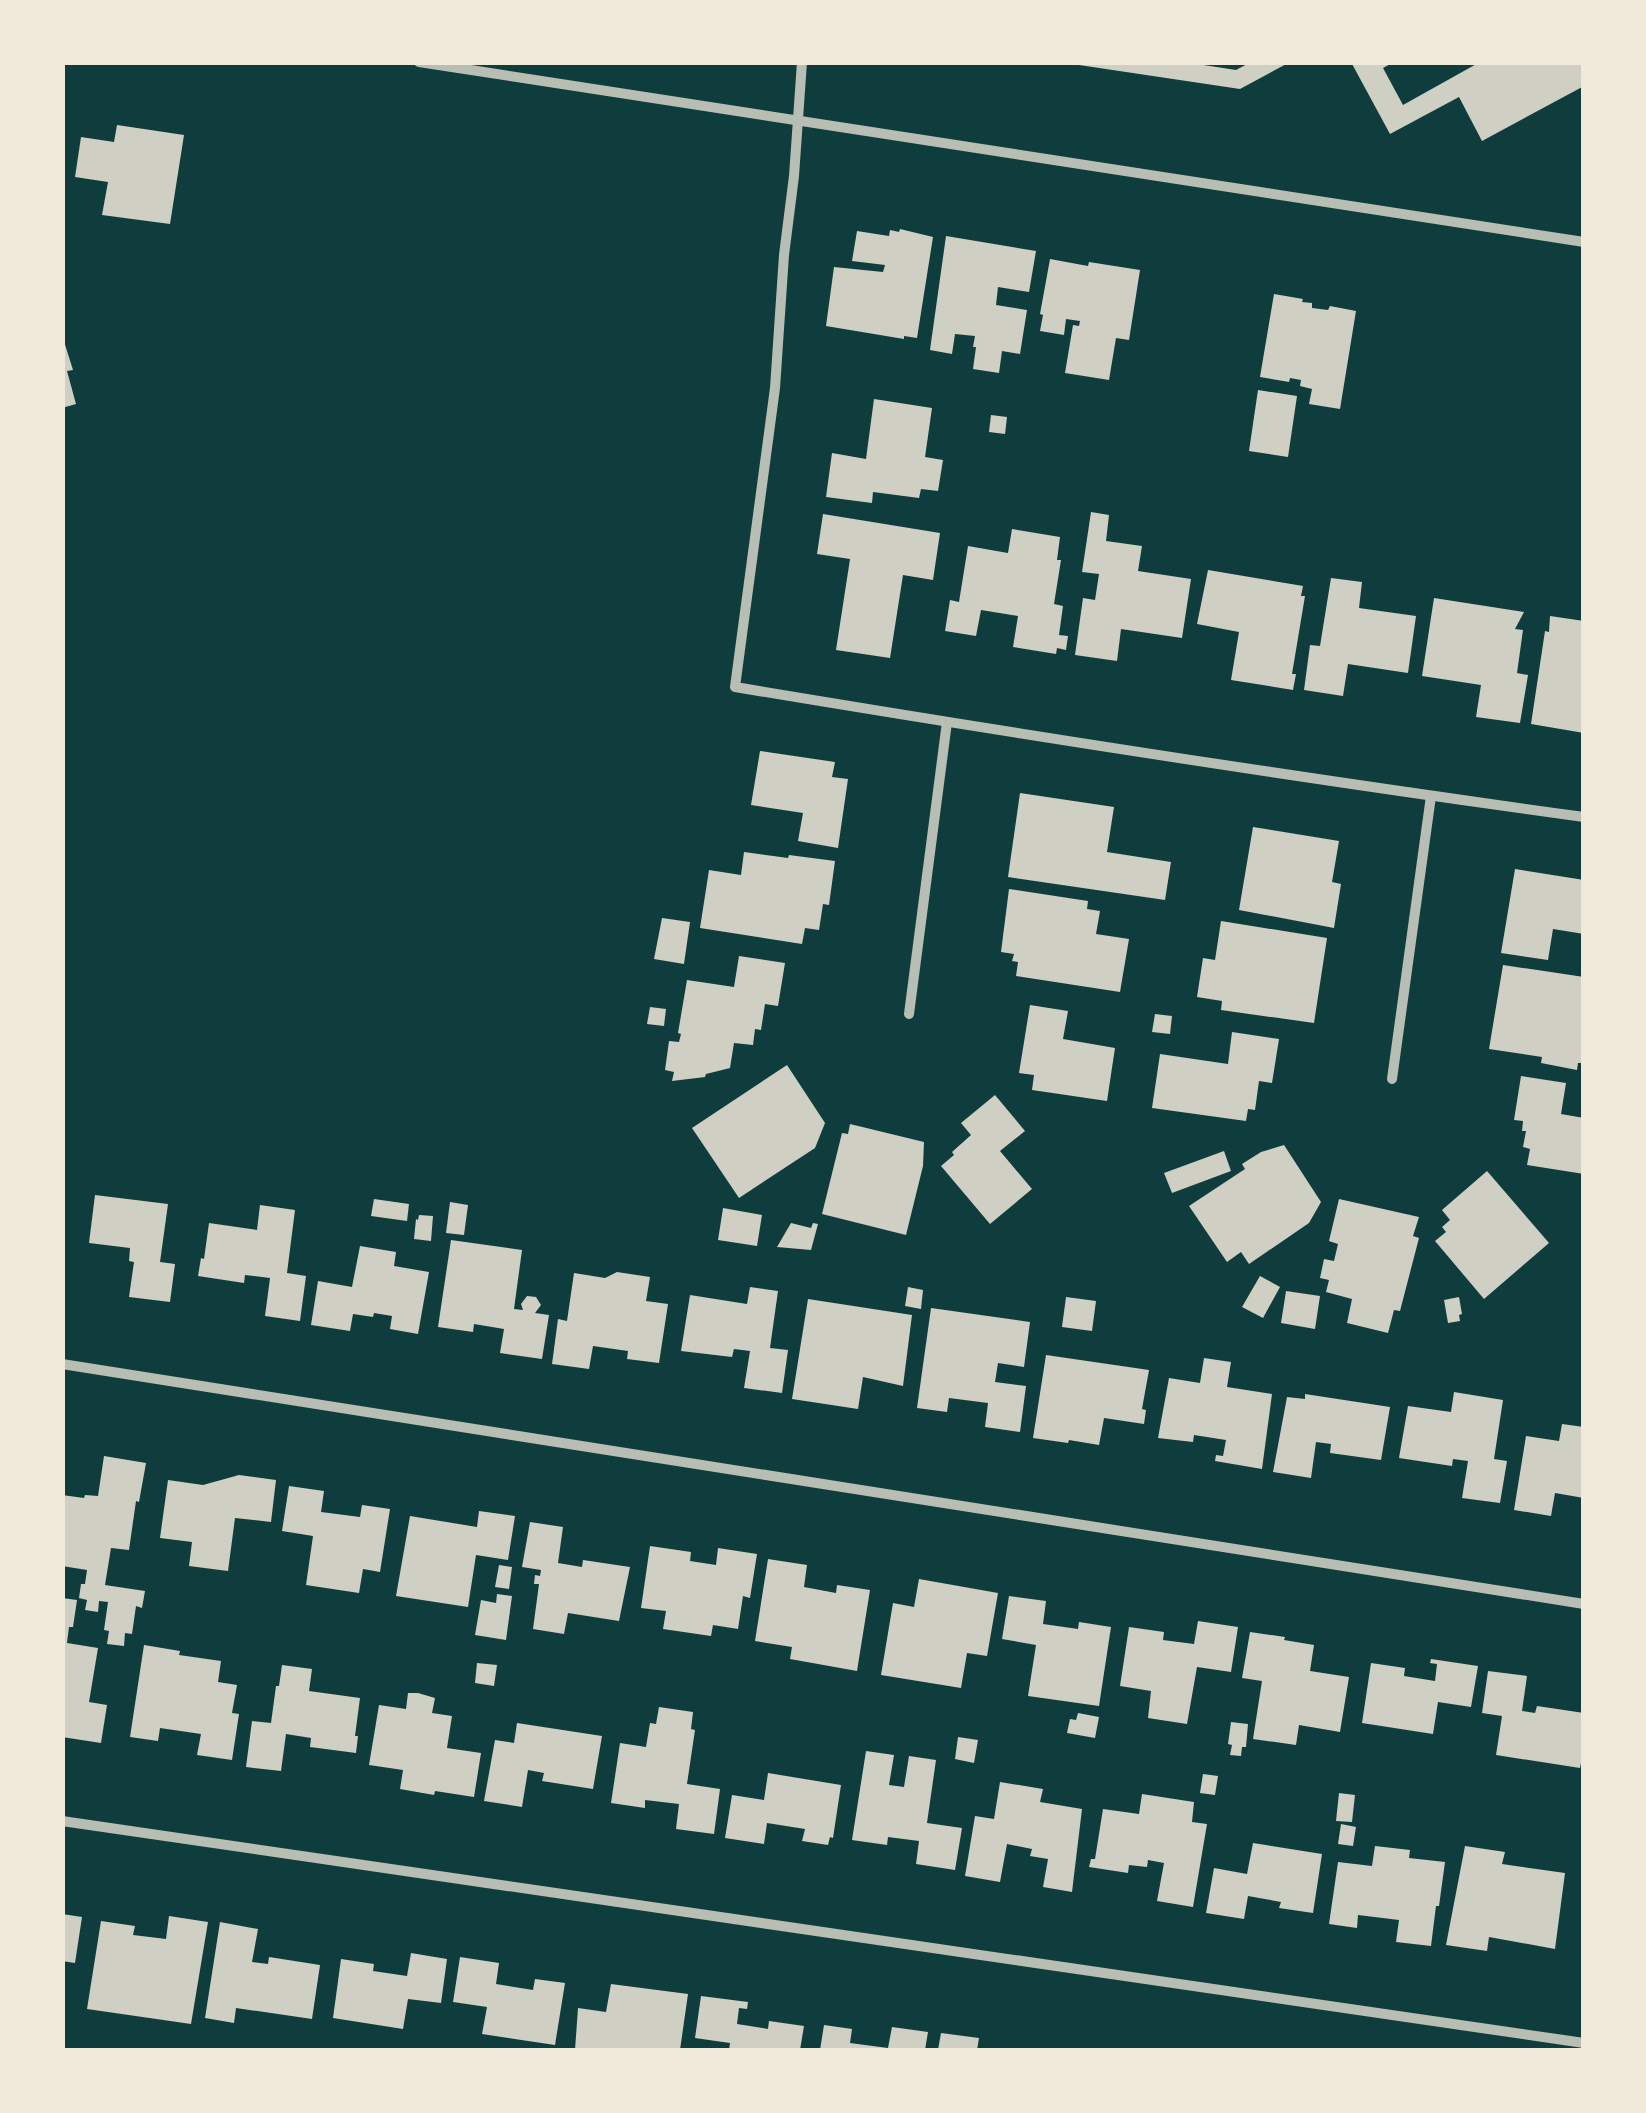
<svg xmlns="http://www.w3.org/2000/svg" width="1646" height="2113" font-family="Arial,sans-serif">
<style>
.building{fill:#cfcfc3}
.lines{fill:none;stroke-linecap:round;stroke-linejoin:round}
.minor{stroke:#b8beb3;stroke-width:10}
</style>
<rect width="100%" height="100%" fill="#0f3d3e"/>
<g class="building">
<polygon points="1079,62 1184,62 1236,70 1251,62 1290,62 1240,89 1079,65"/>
<polygon points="1351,62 1394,62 1383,68 1403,105 1480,62 1584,62 1584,86 1482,141 1459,97 1390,134"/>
<polygon points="117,125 184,135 170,224 102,215 108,182 75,177 81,137 114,142"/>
<polygon points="900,229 933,237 917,338 904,336 904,339 826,326 834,267 883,272 885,265 852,261 857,231 889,236 890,230 899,232"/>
<polygon points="946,236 1036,251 1029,292 998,287 996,305 1027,310 1020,354 1002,351 999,373 973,369 976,347 973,347 975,336 955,334 952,354 930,350"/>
<polygon points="1050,259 1088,266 1089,262 1140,270 1129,340 1116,338 1109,380 1065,373 1073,325 1079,326 1080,321 1066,319 1064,335 1040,331 1043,315 1040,314"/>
<polygon points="1274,294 1303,299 1302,302 1312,303 1312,308 1328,310 1330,306 1356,311 1340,409 1309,404 1312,389 1300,386 1301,380 1290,378 1289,382 1260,377"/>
<polygon points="62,335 73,370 67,371 76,404 62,408"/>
<polygon points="1258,390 1297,396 1288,457 1249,451"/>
<polygon points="874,399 932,408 925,457 943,460 938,491 921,489 919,498 873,492 872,503 826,497 832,453 866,459"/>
<polygon points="991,415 1007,417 1005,434 989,432"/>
<polygon points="1091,512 1109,515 1106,541 1142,546 1138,571 1191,579 1182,638 1121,629 1117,661 1075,655 1083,598 1095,600 1099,574 1082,572"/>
<polygon points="823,514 940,533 933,580 903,575 890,658 836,650 850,559 817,554"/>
<polygon points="1012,529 1060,537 1057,560 1061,560 1054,604 1063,606 1059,635 1068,636 1066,650 1057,648 1056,654 1013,647 1018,616 981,610 976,636 945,631 950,600 959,602 968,546 1008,553"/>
<polygon points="1208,570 1303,586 1301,596 1305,596 1292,674 1296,674 1293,690 1231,680 1239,632 1197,624"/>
<polygon points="1331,578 1362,582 1359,608 1416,616 1408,673 1348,664 1343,696 1304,690 1310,645 1320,646"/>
<polygon points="1434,598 1524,612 1515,629 1523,630 1517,673 1528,675 1520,723 1476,717 1481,685 1422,676"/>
<polygon points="1550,616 1584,621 1584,733 1531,724 1545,631 1549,632"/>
<polygon points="760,751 835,762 832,777 848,779 838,848 798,841 803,813 751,805"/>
<polygon points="1020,793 1114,807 1107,852 1171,862 1165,900 1008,877"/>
<polygon points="1253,827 1339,841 1332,882 1341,884 1334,928 1239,910"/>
<polygon points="744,852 788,858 789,855 835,861 829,905 823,904 819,930 805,928 802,944 700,928 709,870 741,875"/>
<polygon points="1515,869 1584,880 1584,934 1553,929 1548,960 1501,953"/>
<polygon points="1009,889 1088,901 1087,909 1100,911 1096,934 1129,939 1120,992 1016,976 1018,962 1012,961 1014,954 1001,952"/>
<polygon points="662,918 690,922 684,964 654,959"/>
<polygon points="1221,921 1327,938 1314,1023 1221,1010 1222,1001 1197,997 1203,958 1215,960"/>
<polygon points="739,956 785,963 778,1006 765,1004 761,1030 755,1029 753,1045 734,1043 730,1068 706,1074 705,1077 672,1081 674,1072 665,1070 669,1041 679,1042 681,1034 678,1033 687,980 734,987"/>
<polygon points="1503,965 1584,977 1584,1063 1578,1063 1577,1070 1541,1063 1542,1057 1489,1049"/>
<polygon points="1030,1005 1068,1011 1063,1039 1115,1048 1107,1101 1032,1090 1034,1075 1019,1073"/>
<polygon points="650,1007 666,1009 664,1026 647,1024"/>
<polygon points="1155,1014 1172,1016 1170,1034 1152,1032"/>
<polygon points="1232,1032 1279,1039 1272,1083 1259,1081 1255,1110 1248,1109 1246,1121 1152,1108 1160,1054 1228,1064"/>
<polygon points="787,1065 825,1123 815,1148 739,1198 692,1128"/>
<polygon points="1521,1076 1566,1083 1561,1114 1584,1118 1584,1174 1527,1165 1530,1149 1523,1147 1526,1131 1522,1131 1523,1121 1514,1120"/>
<polygon points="995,1095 1025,1131 1000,1151 1032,1189 990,1224 941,1166 954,1155 952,1152 971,1135 961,1123"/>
<polygon points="850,1124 924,1142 923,1166 906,1235 822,1214 842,1133 848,1134"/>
<polygon points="1284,1145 1321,1202 1309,1223 1249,1264 1241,1252 1227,1262 1189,1206 1245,1169 1242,1164 1261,1152"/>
<polygon points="1224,1151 1231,1171 1172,1193 1164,1173"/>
<polygon points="1487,1171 1549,1243 1484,1299 1435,1241 1446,1232 1442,1227 1450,1220 1442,1210"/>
<polygon points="95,1195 168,1204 160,1262 175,1264 170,1302 129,1297 134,1262 129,1261 130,1248 89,1243"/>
<polygon points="374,1199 409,1204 407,1221 371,1216"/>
<polygon points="1339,1199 1419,1217 1413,1236 1419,1238 1400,1311 1394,1310 1388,1333 1347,1323 1352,1299 1326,1292 1329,1280 1320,1278 1324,1259 1334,1261 1338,1244 1329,1241"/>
<polygon points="450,1202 468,1205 464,1235 446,1233"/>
<polygon points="260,1205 295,1210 287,1273 306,1276 300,1321 265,1316 270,1278 245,1275 244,1283 198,1276 201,1258 204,1259 209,1223 257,1230"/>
<polygon points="723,1208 762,1215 757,1246 718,1240"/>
<polygon points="419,1215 433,1216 431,1241 414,1239 416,1219 418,1220"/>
<polygon points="791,1223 811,1228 813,1223 818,1224 811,1250 777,1247"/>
<polygon points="451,1240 522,1250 514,1309 523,1310 521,1304 527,1296 536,1297 541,1305 535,1313 549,1315 542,1359 500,1353 504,1329 474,1324 473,1332 438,1327"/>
<polygon points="360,1246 396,1252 394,1266 429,1272 418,1334 390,1329 392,1316 374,1313 373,1317 353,1314 350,1331 311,1325 318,1281 352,1287"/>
<polygon points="617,1272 650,1277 646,1301 668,1304 659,1363 627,1359 628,1351 593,1346 589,1369 552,1364 558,1319 567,1321 574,1273 605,1278"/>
<polygon points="1260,1276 1280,1287 1263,1318 1242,1307"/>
<polygon points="750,1287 778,1291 770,1348 788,1350 782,1393 744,1388 750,1351 734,1349 732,1357 681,1351 690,1295 747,1304"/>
<polygon points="908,1287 923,1290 921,1309 905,1306"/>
<polygon points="1286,1291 1320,1296 1315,1329 1281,1323"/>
<polygon points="1066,1297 1096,1301 1092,1331 1062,1327"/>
<polygon points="1459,1297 1462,1314 1459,1315 1460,1321 1448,1323 1444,1300"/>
<polygon points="808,1299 912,1315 903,1386 863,1377 858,1409 792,1399"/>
<polygon points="931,1308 1030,1322 1024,1367 998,1363 995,1382 1026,1386 1020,1432 985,1427 988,1403 949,1398 947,1412 917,1408"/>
<polygon points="1046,1355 1149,1370 1142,1409 1146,1410 1144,1424 1104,1418 1099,1445 1069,1440 1068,1443 1033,1438"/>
<polygon points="1204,1358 1231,1362 1227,1387 1272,1394 1262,1469 1215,1461 1216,1455 1223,1456 1226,1440 1194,1435 1193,1442 1158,1438 1169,1378 1200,1383"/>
<polygon points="1454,1392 1503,1400 1494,1459 1507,1461 1500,1503 1462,1498 1468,1461 1453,1459 1452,1466 1399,1458 1408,1406 1451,1412"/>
<polygon points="1305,1394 1390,1407 1381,1460 1330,1453 1331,1444 1316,1442 1311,1478 1273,1472 1287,1397 1305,1399"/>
<polygon points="1562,1424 1584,1427 1584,1498 1555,1493 1551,1516 1514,1510 1526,1436 1559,1441"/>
<polygon points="104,1456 146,1463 139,1502 136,1501 129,1550 111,1548 105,1585 145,1591 142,1608 136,1606 132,1634 125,1633 124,1646 107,1644 109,1631 104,1630 108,1602 99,1601 98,1612 85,1610 87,1600 79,1598 81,1584 85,1584 87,1570 62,1566 62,1495 84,1498 85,1495 98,1496"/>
<polygon points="239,1475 276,1480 271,1522 235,1518 228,1571 189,1566 192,1542 160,1538 168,1480 203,1485"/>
<polygon points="289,1486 324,1491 321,1512 360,1517 362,1505 390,1509 380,1572 363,1569 359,1593 306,1585 313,1536 282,1531"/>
<polygon points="479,1511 515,1516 508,1560 476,1555 468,1607 396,1596 410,1516 477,1527"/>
<polygon points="530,1522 563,1527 558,1563 582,1567 583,1560 630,1567 619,1621 568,1613 564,1634 533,1629 539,1584 534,1584 535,1575 540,1576 541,1570 522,1567"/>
<polygon points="650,1546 691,1552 690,1561 716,1565 718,1548 757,1554 750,1598 743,1596 738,1629 713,1625 711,1636 663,1629 666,1611 641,1608"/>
<polygon points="768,1559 807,1565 804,1587 836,1593 837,1585 870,1590 857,1671 790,1659 792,1647 755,1641"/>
<polygon points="499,1565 512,1567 509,1589 495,1587"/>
<polygon points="919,1579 998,1593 987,1656 967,1653 961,1688 881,1675 893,1603 914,1607"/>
<polygon points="497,1594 512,1596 506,1640 475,1635 481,1600 496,1603"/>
<polygon points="1009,1596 1046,1601 1043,1624 1078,1629 1079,1622 1111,1627 1099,1706 1028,1696 1036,1645 1002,1639"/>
<polygon points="62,1598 77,1600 73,1627 69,1627 67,1643 98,1648 89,1702 107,1705 101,1743 62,1737"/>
<polygon points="1198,1621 1238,1627 1231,1672 1197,1667 1187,1724 1148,1718 1151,1691 1120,1686 1129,1627 1164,1632 1163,1640 1194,1644"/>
<polygon points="1250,1632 1285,1637 1284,1640 1314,1645 1310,1671 1349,1677 1340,1732 1299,1725 1296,1745 1253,1739 1262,1681 1242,1678"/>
<polygon points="144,1645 180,1651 179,1655 221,1661 218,1682 237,1685 232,1713 239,1714 232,1760 197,1755 201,1734 160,1728 158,1741 130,1737"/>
<polygon points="1431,1659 1478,1666 1471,1707 1438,1702 1433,1734 1362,1723 1371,1663 1405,1668 1404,1676 1435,1681 1437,1664 1430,1663"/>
<polygon points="477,1663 497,1665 494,1686 475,1683"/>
<polygon points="282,1665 312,1669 309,1691 360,1698 355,1736 358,1736 356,1753 310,1747 311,1738 286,1734 281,1771 246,1767 252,1721 271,1723 276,1686 279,1686"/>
<polygon points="1488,1671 1527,1676 1522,1711 1535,1713 1537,1706 1584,1713 1584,1747 1580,1768 1496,1755 1502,1716 1482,1713"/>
<polygon points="408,1693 418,1693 435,1698 432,1713 452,1716 447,1748 481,1753 474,1797 435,1791 434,1795 400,1789 403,1770 369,1765 379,1705 406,1709"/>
<polygon points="659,1707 693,1712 691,1729 695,1730 687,1784 720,1789 714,1834 676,1829 679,1804 645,1800 645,1808 611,1803 620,1743 646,1747 650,1723 656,1724"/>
<polygon points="1078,1713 1099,1717 1095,1738 1067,1733 1070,1719 1076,1720"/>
<polygon points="1231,1722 1248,1724 1246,1747 1242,1747 1241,1756 1230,1755 1232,1745 1228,1744"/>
<polygon points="517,1723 602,1736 593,1789 542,1781 544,1773 528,1770 522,1807 484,1801 495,1740 514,1743"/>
<polygon points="958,1737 978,1740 974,1763 955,1759"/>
<polygon points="866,1751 894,1755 889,1785 904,1787 909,1756 936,1760 927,1823 962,1828 955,1870 916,1864 919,1841 888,1837 887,1845 852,1840"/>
<polygon points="768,1773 841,1785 833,1838 830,1837 828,1845 802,1841 805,1829 767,1823 764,1844 725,1838 732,1795 764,1800"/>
<polygon points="1203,1774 1218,1776 1215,1795 1200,1793"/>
<polygon points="1000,1782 1043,1789 1040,1802 1082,1809 1072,1892 1043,1887 1048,1859 1030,1856 1032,1849 1007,1844 1000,1882 965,1876 975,1816 994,1819"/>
<polygon points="1339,1793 1355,1795 1352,1822 1336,1821"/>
<polygon points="1142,1794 1194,1802 1192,1822 1207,1824 1193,1907 1157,1901 1164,1863 1148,1860 1147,1867 1129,1865 1128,1873 1089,1867 1091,1859 1095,1859 1103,1809 1139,1814"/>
<polygon points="1341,1824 1356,1827 1353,1846 1338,1844"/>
<polygon points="1253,1843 1322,1854 1313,1913 1279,1908 1281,1902 1248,1896 1244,1919 1206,1913 1214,1868 1247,1874"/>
<polygon points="1375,1846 1410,1850 1409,1858 1445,1862 1439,1906 1436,1906 1431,1946 1396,1942 1399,1920 1358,1915 1357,1928 1329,1924 1338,1862 1372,1866"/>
<polygon points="1465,1846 1505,1852 1502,1864 1565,1873 1555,1949 1489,1937 1487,1951 1446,1945"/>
<polygon points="62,1914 82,1917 75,1963 62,1961"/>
<polygon points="169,1916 208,1922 191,2024 87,2009 101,1921 135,1926 133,1935 166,1939"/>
<polygon points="220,1922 258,1929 252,1962 268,1964 269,1957 320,1965 312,2019 236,2008 234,2023 205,2018"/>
<polygon points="411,1953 447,1959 441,2003 408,1999 403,2029 333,2018 341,1959 374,1964 373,1971 407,1976"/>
<polygon points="460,1957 499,1963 496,1984 533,1990 535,1979 565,1983 555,2045 482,2034 487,2007 453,2002"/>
<polygon points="611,1984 688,1994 680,2050 575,2050 578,2008 606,2012"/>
<polygon points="701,1996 748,2002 747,2009 739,2008 737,2024 768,2029 769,2021 804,2026 800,2050 729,2050 730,2043 695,2038"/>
<polygon points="824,2025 852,2029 850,2043 888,2048 892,2027 928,2032 925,2050 820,2050"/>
<polygon points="941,2033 979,2038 977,2050 938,2050"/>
</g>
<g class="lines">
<g class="minor">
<polyline points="419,62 1584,242"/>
<path d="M802,62L794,176L784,255L775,388L735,687C1017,734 1300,778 1584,817"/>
<polyline points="909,1014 947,722"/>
<polyline points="1392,1079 1431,796"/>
<polyline points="62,1364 1584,1604"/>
<polyline points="62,1821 1584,2043"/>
</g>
</g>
<rect width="1646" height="2113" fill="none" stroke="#f1e9da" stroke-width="130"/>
</svg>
